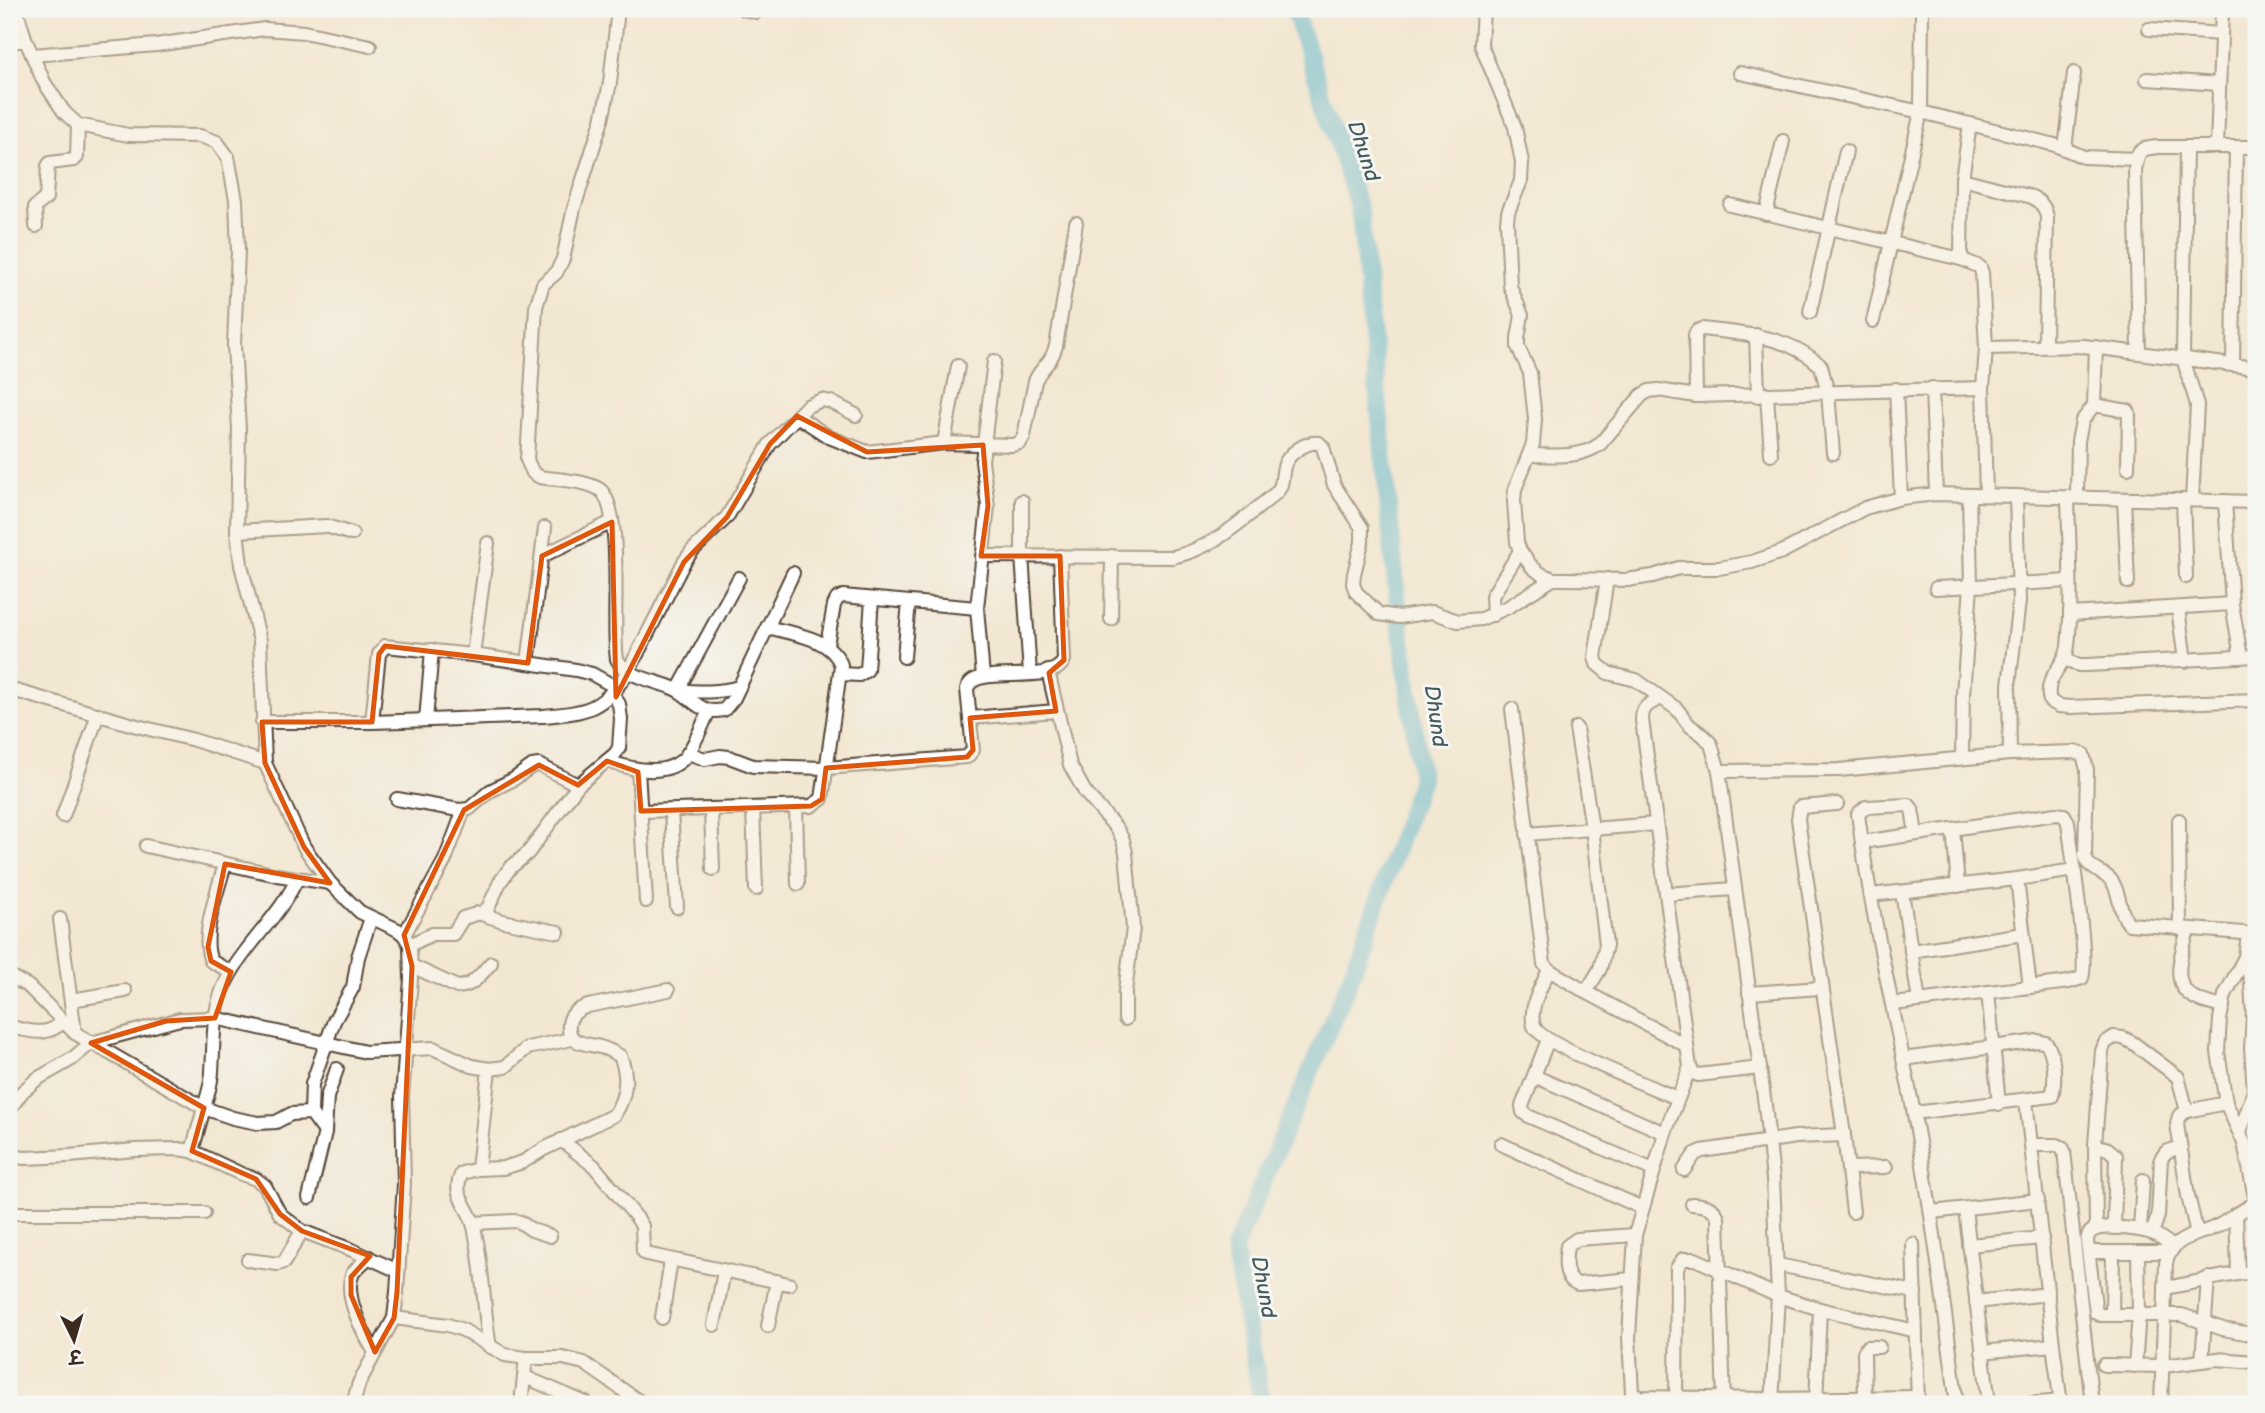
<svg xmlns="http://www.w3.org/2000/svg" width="2265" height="1413" font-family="'Balsamiq Sans','Playpen Sans Deva',sans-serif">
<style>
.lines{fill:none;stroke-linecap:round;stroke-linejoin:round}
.river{stroke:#56b6d4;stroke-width:18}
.minor-casing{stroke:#564639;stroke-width:16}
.minor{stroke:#fff;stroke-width:12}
.marked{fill:none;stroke:#df570d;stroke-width:5;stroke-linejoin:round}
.labels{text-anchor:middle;stroke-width:6;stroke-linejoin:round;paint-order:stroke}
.water-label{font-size:21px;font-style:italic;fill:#445b5e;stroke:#f6f6f2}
</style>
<rect width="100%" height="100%" fill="#f6f6f2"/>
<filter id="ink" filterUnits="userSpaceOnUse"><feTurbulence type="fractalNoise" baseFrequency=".0143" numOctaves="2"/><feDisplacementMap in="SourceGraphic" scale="14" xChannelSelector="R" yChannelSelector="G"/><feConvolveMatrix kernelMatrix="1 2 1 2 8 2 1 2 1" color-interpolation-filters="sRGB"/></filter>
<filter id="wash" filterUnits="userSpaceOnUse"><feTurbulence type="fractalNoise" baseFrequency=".00686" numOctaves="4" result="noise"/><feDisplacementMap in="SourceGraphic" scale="28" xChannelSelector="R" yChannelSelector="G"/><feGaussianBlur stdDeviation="1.57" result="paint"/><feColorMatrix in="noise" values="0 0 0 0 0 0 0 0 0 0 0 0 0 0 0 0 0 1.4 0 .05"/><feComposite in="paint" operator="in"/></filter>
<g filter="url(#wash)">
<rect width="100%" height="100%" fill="#f2e7d2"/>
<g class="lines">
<polyline class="river" points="1262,1404 1234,1249 1349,982 1421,779 1399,617 1360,211 1294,9"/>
</g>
</g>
<g filter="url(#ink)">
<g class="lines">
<defs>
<g id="minor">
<polyline points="16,9 26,41 44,82 64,112 78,125 128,135 200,136 217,142 228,157 236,200 238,251 234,345 239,429 237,531 241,565 260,641 265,763 304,847 330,883 360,912 398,930 404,935 410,945 411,979 402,1097 404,1184 397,1292 394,1318 359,1383 353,1404"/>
<path d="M618,9L610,83L602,120L574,208L563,259L556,273L543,284L536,307L527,460L533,473L540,477C558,480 583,480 599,489C625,506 611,627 617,659C627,679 657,680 675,689C687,694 694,706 707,710C713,712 718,711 724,710L734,698L793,573"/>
<polyline points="743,9 756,12"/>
<polyline points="1483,9 1481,45 1515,127 1522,162 1521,181 1508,212 1507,222 1510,286 1522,315 1518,338 1518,347 1530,373 1535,419 1533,444 1515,489 1514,501 1517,542 1520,551 1532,567 1541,574 1553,579 1567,579 1627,580 1653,576 1679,568 1719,568 1752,562 1782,552 1865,508 1901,498 1936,494 2256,502"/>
<polyline points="2149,29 2221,34"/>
<polyline points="9,41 26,41"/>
<polyline points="32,55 156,45 265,29 304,32 370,46"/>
<polyline points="1740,73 1921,112 2055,145 2084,157 2137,159"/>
<polyline points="2147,79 2219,84"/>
<polyline points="2186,147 2183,358 2197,405 2192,500"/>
<polyline points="2217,147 2222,9"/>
<polyline points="2065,149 2074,73"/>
<path d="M1962,179L2032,197C2041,202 2045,207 2047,217L2045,346"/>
<polyline points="1730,205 1961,259 1980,267 1982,273 1986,348 1983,388 1986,495"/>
<polyline points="1766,214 1783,141"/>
<polyline points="36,226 35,207 46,198 48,166 50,163 74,160 77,157 78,125"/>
<polyline points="1961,259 1962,179 1970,124"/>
<polyline points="1810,312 1846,151"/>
<polyline points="1873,321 1921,112 1922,9"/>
<polyline points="1756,335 1758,396"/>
<polyline points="1986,348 2084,346 2256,368"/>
<polyline points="2139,352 2135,169 2139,153 2144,149 2157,147 2256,147"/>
<polyline points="2233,365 2236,147"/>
<polyline points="1932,388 1936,494"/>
<polyline points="1896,389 1901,498"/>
<polyline points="1767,395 1771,454"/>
<path d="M1696,396L1695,335L1697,331L1702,329C1744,334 1788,335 1821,366L1828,393L1833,453"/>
<polyline points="2094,405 2128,411 2129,414 2128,468"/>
<path d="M797,416L829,437L867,452L944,443L1012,445L1020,443L1024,436L1035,381C1042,365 1050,366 1056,346L1076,223"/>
<polyline points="944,443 958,366"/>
<path d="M1530,455C1554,455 1580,459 1600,444L1642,395L1649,391L1658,390L1696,396L1983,388"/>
<path d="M2068,497C2069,546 2073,597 2068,646C2066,666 2043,677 2050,701L2059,706L2070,707L2256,700"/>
<polyline points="2077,497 2078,441 2082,421 2094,405 2096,347"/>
<polyline points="2124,499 2128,582"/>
<polyline points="2183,500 2186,577"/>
<polyline points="1022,501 1022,555 1030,674"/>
<polyline points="2225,501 2232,604 2241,657"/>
<polyline points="237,531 326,526 352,534"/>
<polyline points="542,556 612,522"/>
<path d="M982,556L1173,557C1216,547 1242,520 1276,493C1284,484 1281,478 1284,467C1287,454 1306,441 1319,443L1323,447L1334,485L1362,528V542L1354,574L1353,584L1356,592L1379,614L1399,617L1432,612L1458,621L1481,619L1508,607L1553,579"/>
<polyline points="1607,579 1595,657 1597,664 1608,673 1636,680 1677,709 1689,725 1704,736 1711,744 1719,771 1765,1105 1773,1179 1778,1296 1772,1404"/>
<polyline points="1936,588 2070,581"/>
<polyline points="2178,608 2185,661"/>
<polyline points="2070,614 2232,604"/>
<polyline points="1493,615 1492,596 1520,551"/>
<polyline points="1111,619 1112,556"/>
<polyline points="827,645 834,605 837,599 843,596 977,608"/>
<polyline points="473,655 488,543"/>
<polyline points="904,657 909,602"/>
<polyline points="2064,659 2079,665 2087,665 2256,656"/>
<polyline points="528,663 545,528"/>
<polyline points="1048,671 1070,765 1085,792 1117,829 1123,840 1126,853 1133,928 1125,992 1125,1019"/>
<polyline points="841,674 859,675 867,670 872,599"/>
<polyline points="983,677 977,608 988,506 982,461 994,361"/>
<path d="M739,687C718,693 700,692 678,690L739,578"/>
<polyline points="9,689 137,726 194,740 265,763"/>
<path d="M1661,698C1649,704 1642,706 1642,720L1690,1067L1693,1073L1698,1075L1760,1068"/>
<polyline points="1512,709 1544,964 1549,970 1586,992 1687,1046"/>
<polyline points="970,718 1056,711"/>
<polyline points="426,720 432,650"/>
<path d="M262,722H372L543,716C588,712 602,710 628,672L684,562L692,551L727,517L770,444L807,406L822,400L831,402L856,415"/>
<polyline points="372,722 379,654 385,646 473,655 576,670 592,674 617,688"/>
<polyline points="1576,728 1592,828 1606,945 1600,969 1586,992"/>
<path d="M688,753L705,759L720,756L729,757L753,766L826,768L967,757L973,750L967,689C973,662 1053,688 1064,660L1060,556"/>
<polyline points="2010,754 2009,685 2019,601 2016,496"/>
<polyline points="1962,758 1963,694 1971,586 1969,495"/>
<path d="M607,761C630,769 667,779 686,756C696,743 702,725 709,711"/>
<polyline points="638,770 646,901"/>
<path d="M1719,771L1839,770L2010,754L2073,752L2083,754L2087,770L2085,855L2087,862C2093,870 2104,873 2111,880C2121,892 2118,912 2129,924L2256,934"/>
<polyline points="397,799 459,810 469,809 490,791 514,779 532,766 539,765 578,785"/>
<polyline points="1837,804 1800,807 1798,819 1844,1135 1853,1212"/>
<polyline points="796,807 798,884"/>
<polyline points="753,808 756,889"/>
<polyline points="711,810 713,869"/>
<path d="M641,811L811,806L822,799L841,665C831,637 792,634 767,627"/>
<polyline points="671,811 677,907"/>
<polyline points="63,816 98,714"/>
<polyline points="2179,820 2180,929"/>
<polyline points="1953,829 1958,886"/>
<polyline points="1527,834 1656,824"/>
<path d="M1916,834L1912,809L1909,805L1866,807L1858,814C1871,915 1895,1014 1914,1114C1932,1210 1944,1307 1957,1404"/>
<path d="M1862,842L2056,814L2064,815L2068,822C2071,847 2089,962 2082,978L2069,982L1894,1004"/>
<polyline points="146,846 277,875 330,883"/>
<path d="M225,864C218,890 200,936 211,961L231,972"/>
<path d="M297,879C278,920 239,949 222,991C212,1017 214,1044 212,1071C212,1083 207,1096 204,1108L233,1118L258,1123L276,1122L291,1114L311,1113"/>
<polyline points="2017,879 2030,987"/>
<polyline points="1902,892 1919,1001"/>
<polyline points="1666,894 1734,889"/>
<polyline points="1870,895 2017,879 2074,870"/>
<polyline points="478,913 503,921 558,932"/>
<polyline points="60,919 75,1033"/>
<path d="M2188,930C2183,949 2170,981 2190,995C2199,1002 2212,1004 2223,1007"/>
<polyline points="2248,934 2245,957 2225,995 2220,1019 2218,1052 2226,1103 2244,1143 2256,1202"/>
<polyline points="404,935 445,860 464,810"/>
<polyline points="410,945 432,934 453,934 463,918 483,912 488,908 500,882 510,868 528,853 578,785 615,754 619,748 621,719 619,704 612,693"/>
<polyline points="1911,951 2023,934"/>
<path d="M412,966L457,987C473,987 481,974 491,963"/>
<path d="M1549,970C1542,985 1528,1008 1534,1026C1540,1044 1654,1088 1677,1098"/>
<polyline points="9,976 28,986 75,1033 204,1108 192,1151"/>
<polyline points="1988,992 1999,1104"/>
<polyline points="1749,993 1821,988"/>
<polyline points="71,1000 125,991"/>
<path d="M10,1027C32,1031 46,1038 64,1021"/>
<polyline points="1548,1040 1522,1106 1523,1112 1528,1116 1653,1170"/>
<path d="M1903,1059L2038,1041L2046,1043C2055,1054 2056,1082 2052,1096L1914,1113"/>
<polyline points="1690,1067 1665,1133 1635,1235 1629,1337 1632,1393 1640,1397 1772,1399 1917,1397"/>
<path d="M489,1069L478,1169L462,1173C451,1195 467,1203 473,1223C483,1260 483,1308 490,1347"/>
<polyline points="1534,1076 1665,1133"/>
<polyline points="2026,1100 2053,1345 2061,1404"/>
<polyline points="9,1110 22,1092 37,1079 72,1059 91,1043 180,1019 215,1018 366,1052 433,1048 472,1066 489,1069 505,1067 527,1048 572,1039"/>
<polyline points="325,1132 311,1113 312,1084 334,1021 353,987 358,957 371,918"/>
<polyline points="2240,1132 2254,1091 2251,1048 2253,1018 2251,982 2245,957"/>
<polyline points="561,1140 594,1166 637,1218 642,1226 643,1251 646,1254 789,1284"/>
<polyline points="1501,1144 1642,1208"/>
<polyline points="2031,1145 2057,1145 2062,1147 2064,1151 2092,1404"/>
<polyline points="2095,1145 2108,1149 2116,1156 2114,1228"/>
<polyline points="9,1156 25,1158 69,1156 135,1150 178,1149 192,1151 241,1174 256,1179 265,1186 280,1214 302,1231 352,1250 398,1271"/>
<polyline points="1848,1168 1886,1167"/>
<path d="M478,1169L503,1168L523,1162L544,1149L614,1115C626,1098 629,1076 620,1056C613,1052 608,1049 600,1047C585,1043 567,1045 569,1024C570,1014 578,1009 588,1006L668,990"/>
<polyline points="1684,1170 1695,1154 1702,1151 1796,1137 1844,1135"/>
<polyline points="309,1198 325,1132 327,1097 337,1069"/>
<path d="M1692,1204C1704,1205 1713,1206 1718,1217L1724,1404"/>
<polyline points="1965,1209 1989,1404"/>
<polyline points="1932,1212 2038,1200"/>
<polyline points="9,1213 204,1213"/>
<polyline points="2236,1214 2238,1273"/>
<polyline points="473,1223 515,1221 520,1222 532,1230 550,1236"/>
<polyline points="2096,1229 2095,1145 2102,1051 2105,1043 2114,1037 2123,1038 2133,1043 2178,1077 2187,1111"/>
<polyline points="2140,1230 2143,1180"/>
<polyline points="2152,1233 2158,1216 2161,1159 2166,1152 2180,1147"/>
<polyline points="2197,1233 2188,1196 2177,1124 2179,1116 2187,1111 2226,1103"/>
<polyline points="1913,1244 1918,1404"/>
<polyline points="1969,1245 2042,1238"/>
<path d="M2173,1247C2167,1242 2161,1237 2154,1234C2143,1229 2102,1224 2092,1231C2088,1234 2088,1236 2087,1241L2096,1313L2100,1315H2182L2223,1329L2256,1335"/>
<polyline points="2089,1252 2169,1252"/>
<path d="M369,1257C364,1262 357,1267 353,1273C342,1294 364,1335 375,1352"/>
<polyline points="248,1260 278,1264 284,1262 302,1231"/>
<polyline points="1778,1265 1915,1292"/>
<path d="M1631,1279L1578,1284C1563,1279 1565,1260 1567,1246L1577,1239L1635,1235"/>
<path d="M2165,1288C2196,1283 2224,1274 2256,1272"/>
<polyline points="1976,1302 2048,1294"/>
<polyline points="2112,1315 2113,1252"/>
<polyline points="394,1318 448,1325 463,1330 505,1355 526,1358 521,1404"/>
<polyline points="662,1318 671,1260"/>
<polyline points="714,1325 724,1271"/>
<polyline points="768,1326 777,1281"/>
<polyline points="1982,1352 2053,1345"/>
<polyline points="526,1358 563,1358 584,1363 643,1404"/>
<polyline points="2202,1361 2208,1278"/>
<polyline points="2104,1365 2163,1366 2217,1359 2256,1362"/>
<polyline points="2135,1366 2139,1314 2138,1252"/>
<polyline points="525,1377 588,1404"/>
<polyline points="1676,1403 1677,1268 1683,1259 1695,1259 1778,1296 1820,1309 1916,1331"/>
<polyline points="1816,1404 1820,1309"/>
<polyline points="1865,1404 1864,1352 1867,1347 1879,1347"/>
<polyline points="2027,1404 2061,1401"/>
<path d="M2161,1404L2166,1263C2173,1233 2201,1237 2223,1223C2234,1216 2244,1209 2256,1203"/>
</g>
</defs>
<use href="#minor" class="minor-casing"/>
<use href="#minor" class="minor"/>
</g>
</g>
<path d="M0 0H2265V1413H0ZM797,416L867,452L983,445L988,506L981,556H1060L1064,660L1049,673L1056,711L970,718L973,750L967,757L826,768L822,799L811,806L641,811L638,772L607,761L578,785L539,765L464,810L404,935L412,966L397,1292L394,1318L375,1352L351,1295V1277L370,1256L302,1231L280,1214L256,1179L192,1151L204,1108L91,1043L166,1021L215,1018L231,972L211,961L208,947L225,864L330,883L304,847L265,763L262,722H372L379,654L385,646L528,663L542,556L612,522L616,697L684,562L727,517L770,444Z" fill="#f2e7d2" fill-opacity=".55" fill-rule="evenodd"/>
<path class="marked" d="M797,416L867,452L983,445L988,506L981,556H1060L1064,660L1049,673L1056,711L970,718L973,750L967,757L826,768L822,799L811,806L641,811L638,772L607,761L578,785L539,765L464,810L404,935L412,966L397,1292L394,1318L375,1352L351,1295V1277L370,1256L302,1231L280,1214L256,1179L192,1151L204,1108L91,1043L166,1021L215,1018L231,972L211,961L208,947L225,864L330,883L304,847L265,763L262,722H372L379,654L385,646L528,663L542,556L612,522L616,697L684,562L727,517L770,444Z"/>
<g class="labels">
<g class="water-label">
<text transform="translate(1364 151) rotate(72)" y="7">Dhund</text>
<text transform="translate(1436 716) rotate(82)" y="7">Dhund</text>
<text transform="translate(1264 1287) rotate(80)" y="7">Dhund</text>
</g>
</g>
<rect width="2265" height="1413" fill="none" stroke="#f6f6f2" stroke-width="35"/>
<g transform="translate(74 1340) rotate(175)" stroke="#f6f6f2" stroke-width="5" paint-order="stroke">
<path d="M0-5L12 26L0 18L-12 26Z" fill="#3b2a1e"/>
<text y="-10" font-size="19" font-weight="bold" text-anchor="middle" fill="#3b2a1e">उ</text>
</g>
</svg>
